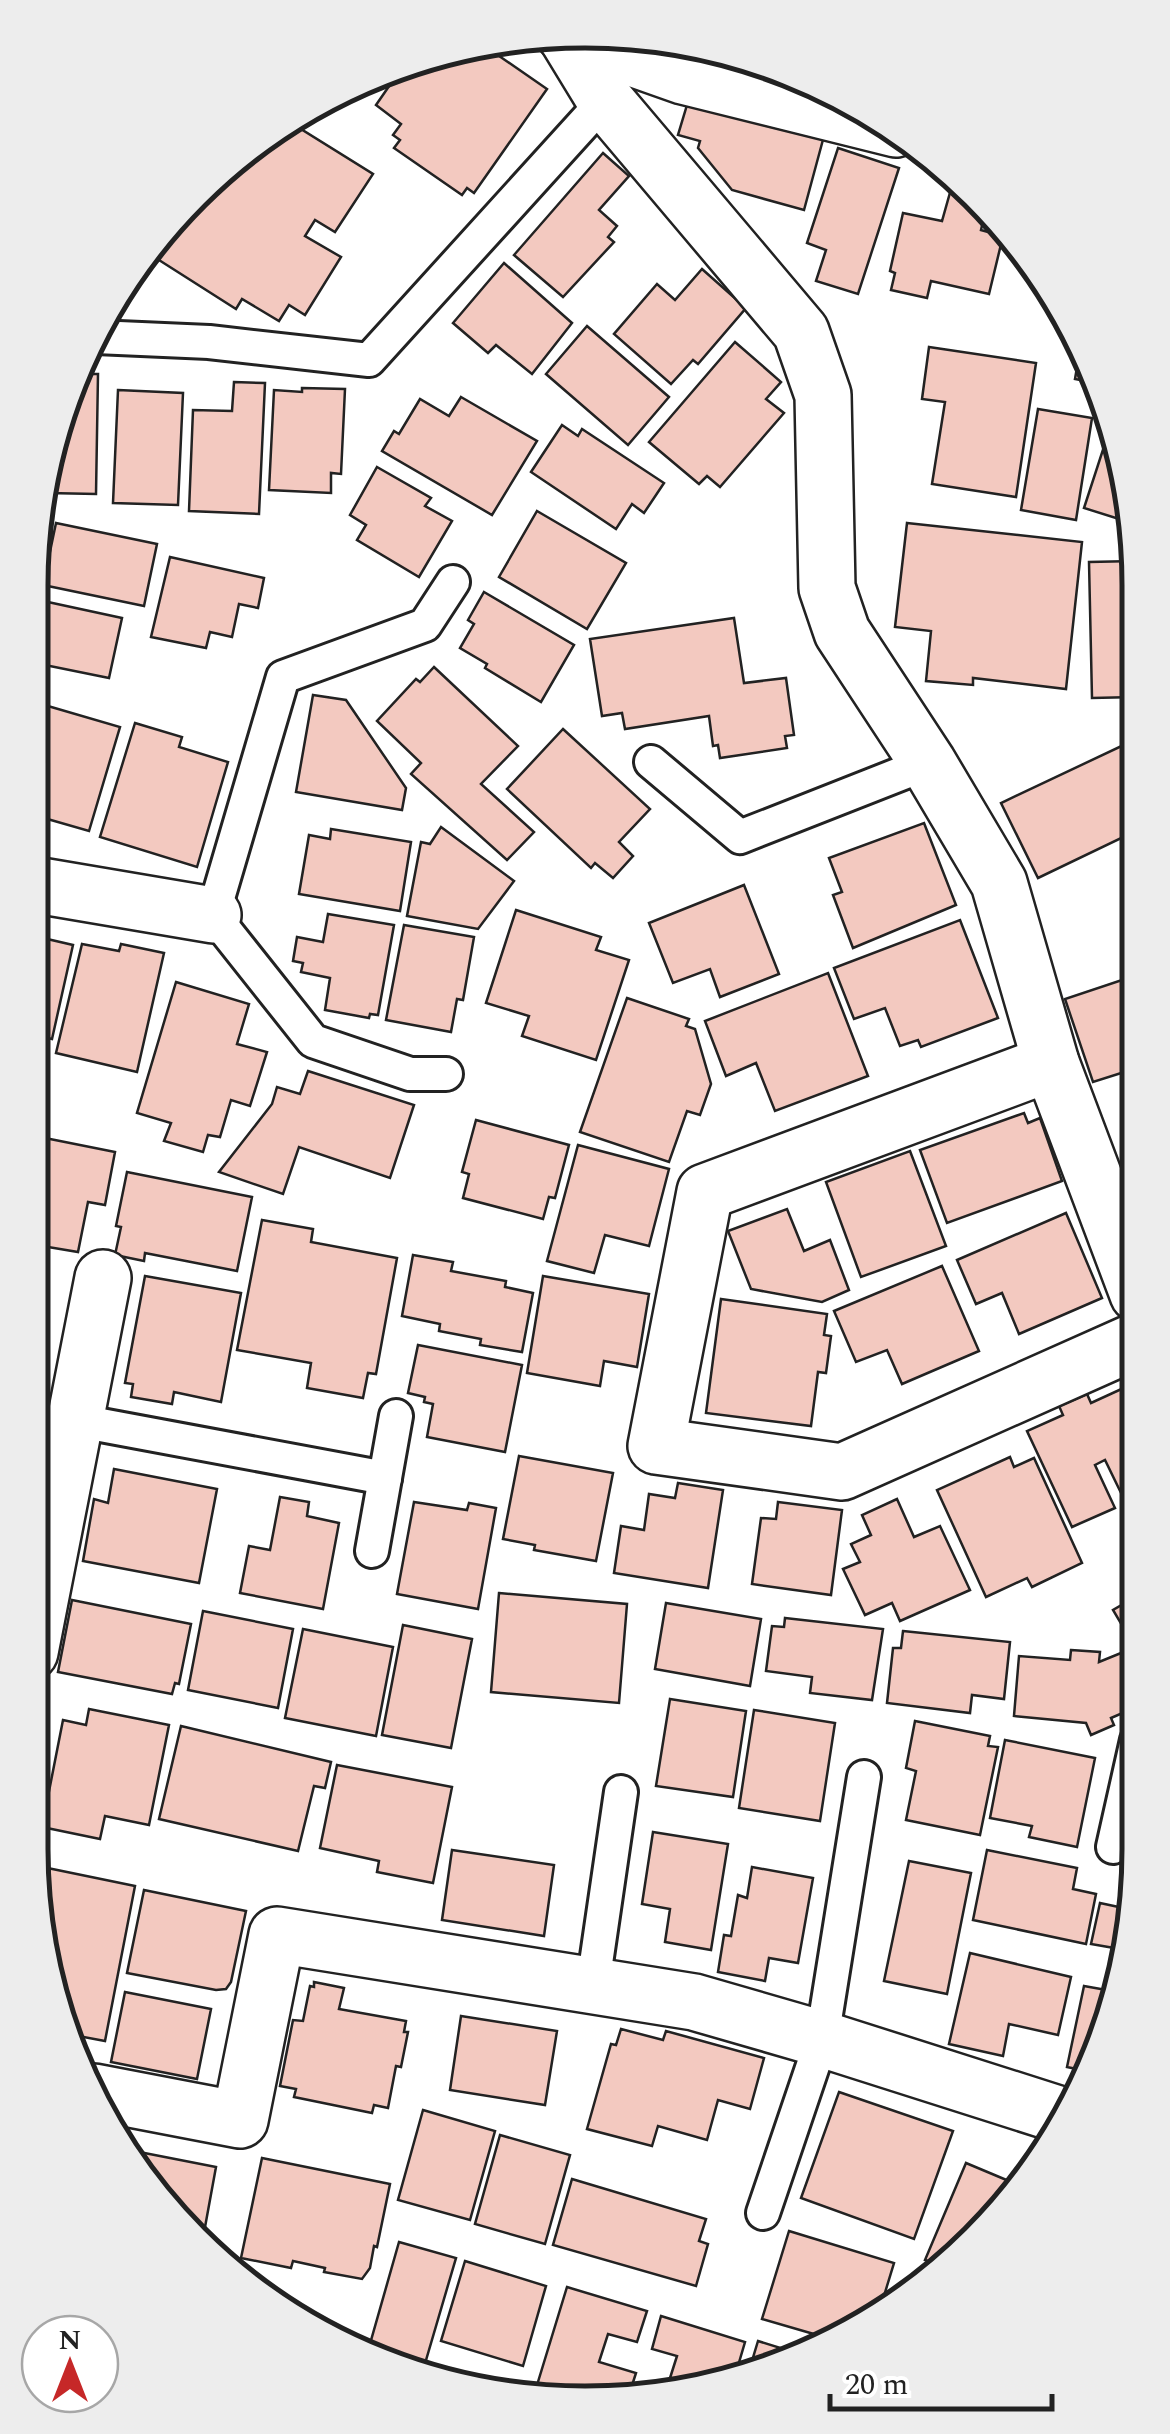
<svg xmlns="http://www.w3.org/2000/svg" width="1170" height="2434" font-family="Spectral,serif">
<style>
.building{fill:#f3c9c0;stroke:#222;stroke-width:2.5}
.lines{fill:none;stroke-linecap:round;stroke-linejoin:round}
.lane-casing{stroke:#222;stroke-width:38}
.street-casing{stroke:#222;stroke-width:60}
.lane{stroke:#fff;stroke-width:32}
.street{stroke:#fff;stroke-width:55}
.rim{fill:none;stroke:#222;stroke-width:5}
</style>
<rect width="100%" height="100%" fill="#fff"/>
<g class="building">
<polygon points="489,49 547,89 474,193 467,188 462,195 394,148 400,140 393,135 401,124 376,105 403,66"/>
<polygon points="376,71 360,94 350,87 373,72"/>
<polygon points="687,105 708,111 710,105 824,136 804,210 732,190 698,148 700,141 678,135"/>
<polygon points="304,118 306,120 301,129 373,174 335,232 315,220 305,236 341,257 305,315 289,305 279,321 242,299 236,309 151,255 193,192"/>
<polygon points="838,148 899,168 858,294 816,281 826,250 807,243"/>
<polygon points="603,153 629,176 599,210 617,226 608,237 614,242 563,297 514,255"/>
<polygon points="953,182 962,184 986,208 981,230 1003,236 989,294 931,281 927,298 891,290 895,273 890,271 903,213 942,221"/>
<polygon points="504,263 572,323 532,374 496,345 488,353 453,323"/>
<polygon points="702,269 746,308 698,364 693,360 671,384 614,334 657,284 675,300"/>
<polygon points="587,326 669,397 628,445 546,374"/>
<polygon points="735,342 781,382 766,399 784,413 720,487 707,476 699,484 649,442"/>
<polygon points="1081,344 1098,373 1101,384 1075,379"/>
<polygon points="929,347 1036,363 1016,497 932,484 945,402 922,399"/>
<polygon points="72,374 98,374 96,494 48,493"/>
<polygon points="234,382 265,383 259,514 189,511 193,410 232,411"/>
<polygon points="302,388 345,389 341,474 331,473 331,493 269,490 274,390 302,392"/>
<polygon points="118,390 183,393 178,505 113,503"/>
<polygon points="461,397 537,441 492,515 382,451 394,431 399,434 420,399 449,416"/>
<polygon points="1038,409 1092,418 1076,520 1021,510"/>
<polygon points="562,425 578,436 582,429 664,483 644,513 632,504 616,529 531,472"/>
<polygon points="1111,425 1135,512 1135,524 1084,508"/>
<polygon points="377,467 431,498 425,506 452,521 419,577 357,540 366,525 350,515"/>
<polygon points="537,511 626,563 587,629 499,577"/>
<polygon points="56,523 157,544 144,606 43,585"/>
<polygon points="907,523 1082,542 1066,689 973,678 973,685 926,681 931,631 895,627"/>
<polygon points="170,557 264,578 258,608 239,604 232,637 210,632 206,648 151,637"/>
<polygon points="1135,561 1136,697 1092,698 1089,562"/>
<polygon points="484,592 574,645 541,702 485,668 487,664 460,648 474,624 468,620"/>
<polygon points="34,599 122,618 109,678 30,662 30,619"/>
<polygon points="734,618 744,683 786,678 794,735 785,736 787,748 720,758 718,745 713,746 709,716 625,729 622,713 602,716 590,639"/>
<polygon points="434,667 518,746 481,784 534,832 507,860 411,774 421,763 377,721 416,679 420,682"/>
<polygon points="313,695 346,700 406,788 402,810 296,792"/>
<polygon points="41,704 120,727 89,831 30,814 30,740"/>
<polygon points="135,723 182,737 179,747 228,762 197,867 100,837"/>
<polygon points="563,729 650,809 619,842 633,856 613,878 595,863 591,868 507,789"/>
<polygon points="1130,742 1136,756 1136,794 1127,799 1136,819 1136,831 1038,878 1001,803"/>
<polygon points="924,823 956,905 853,948 833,895 842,892 829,858"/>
<polygon points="441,827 514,881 478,929 407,916 421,842 430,844"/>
<polygon points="331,829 411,842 400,911 299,894 309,835 330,839"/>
<polygon points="744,885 779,974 720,997 710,969 673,983 649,923"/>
<polygon points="516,910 601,937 596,950 629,960 596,1060 522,1036 529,1016 486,1003"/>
<polygon points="328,914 394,925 378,1015 370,1014 369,1018 325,1010 330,978 301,972 303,963 293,961 297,937 323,942"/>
<polygon points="960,920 998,1018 921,1047 918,1040 900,1046 885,1008 854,1019 834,968"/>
<polygon points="404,925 474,937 463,1000 457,999 451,1032 386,1020"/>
<polygon points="30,935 73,945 52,1039 30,1034"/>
<polygon points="82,944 119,951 121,944 164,953 137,1072 56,1053"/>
<polygon points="828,973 868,1076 775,1111 756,1063 726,1076 705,1021"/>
<polygon points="1137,975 1137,1068 1093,1082 1065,999"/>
<polygon points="176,982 249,1004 237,1044 267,1052 250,1106 231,1100 220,1137 208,1135 203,1152 164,1141 171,1123 137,1113"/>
<polygon points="627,998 689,1019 686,1026 695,1029 711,1084 700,1115 687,1111 669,1162 580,1132"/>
<polygon points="308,1071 414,1105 390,1178 299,1147 283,1194 219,1172 272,1104 277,1087 300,1094"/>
<polygon points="1024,1113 1028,1123 1040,1118 1062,1181 947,1223 920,1150"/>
<polygon points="476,1120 569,1145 555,1198 549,1197 543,1219 463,1198 469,1174 462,1172"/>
<polygon points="40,1137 115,1152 105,1205 88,1202 78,1252 30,1244 30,1192"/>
<polygon points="578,1145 669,1169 649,1246 605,1235 594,1273 547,1261"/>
<polygon points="910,1151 946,1246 861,1277 826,1182"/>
<polygon points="127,1172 252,1197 237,1271 145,1253 144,1261 115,1255 121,1227 116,1226"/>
<polygon points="787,1209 804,1251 830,1240 849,1290 822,1302 751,1289 728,1231"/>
<polygon points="1066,1213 1102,1298 1019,1334 1002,1293 976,1304 957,1260"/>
<polygon points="262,1220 313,1229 311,1242 397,1258 376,1374 368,1373 363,1398 307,1388 311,1363 237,1350"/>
<polygon points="413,1255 453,1262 451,1271 506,1281 505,1287 533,1293 522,1352 480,1345 481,1339 439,1331 440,1324 402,1316"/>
<polygon points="942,1266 979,1351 902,1384 887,1350 856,1362 834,1311"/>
<polygon points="145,1276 241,1293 221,1402 174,1392 172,1404 131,1397 133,1384 125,1383"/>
<polygon points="543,1276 649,1294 637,1367 604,1361 600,1386 527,1373"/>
<polygon points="721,1299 827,1314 824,1335 831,1336 826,1373 818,1372 811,1426 706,1413"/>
<polygon points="30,1313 43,1315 30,1382"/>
<polygon points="418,1345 522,1365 505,1452 427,1437 433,1404 424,1402 425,1397 408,1393"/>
<polygon points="1128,1386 1138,1409 1139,1488 1122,1495 1105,1460 1095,1465 1115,1508 1072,1527 1027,1431 1063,1415 1059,1406 1087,1394 1091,1403"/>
<polygon points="519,1456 613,1473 596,1561 534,1550 535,1545 503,1539"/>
<polygon points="1010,1457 1014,1467 1034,1458 1082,1563 1032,1587 1027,1578 986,1597 937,1490"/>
<polygon points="114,1469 217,1489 199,1583 83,1561 94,1499 108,1503"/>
<polygon points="678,1483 723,1490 708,1588 614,1573 621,1526 644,1530 649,1494 675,1498"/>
<polygon points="280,1497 309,1502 307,1516 339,1523 323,1609 240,1593 249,1546 270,1550"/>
<polygon points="897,1499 914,1537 940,1526 970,1590 900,1621 892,1603 865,1615 843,1569 860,1562 851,1544 871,1535 862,1515"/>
<polygon points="414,1502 467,1510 469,1503 496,1508 478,1609 397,1594"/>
<polygon points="778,1502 842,1510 831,1595 752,1584 761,1518 776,1519"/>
<polygon points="499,1593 627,1604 619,1703 491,1692"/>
<polygon points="1139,1595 1139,1654 1113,1610"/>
<polygon points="72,1600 191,1624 179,1684 175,1683 172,1694 58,1672"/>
<polygon points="666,1603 761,1619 750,1686 655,1669"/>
<polygon points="203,1611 293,1629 278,1708 188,1690"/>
<polygon points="785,1618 883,1629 872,1700 810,1693 812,1677 766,1671 772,1626 784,1627"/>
<polygon points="403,1625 472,1639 451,1748 382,1735"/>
<polygon points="303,1629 393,1647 376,1736 285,1718"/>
<polygon points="903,1631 1010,1642 1004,1699 972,1695 970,1713 887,1703 893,1648 901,1648"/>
<polygon points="1071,1650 1100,1652 1099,1662 1121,1653 1123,1660 1133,1655 1139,1670 1139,1706 1111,1718 1114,1725 1091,1735 1086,1723 1014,1716 1019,1656 1070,1660"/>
<polygon points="670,1699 746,1711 733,1797 656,1786"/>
<polygon points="89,1709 169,1725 149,1825 105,1816 100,1839 42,1827 63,1720 86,1725"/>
<polygon points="754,1710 835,1723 820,1821 739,1808"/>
<polygon points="915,1721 990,1736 988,1746 998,1747 980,1835 906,1820 916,1771 906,1768"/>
<polygon points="181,1726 331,1762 325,1788 314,1786 298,1851 159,1819"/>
<polygon points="1005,1740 1095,1758 1077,1847 1029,1837 1032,1826 990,1818"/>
<polygon points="337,1765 452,1787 433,1883 377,1872 379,1861 320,1848"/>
<polygon points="653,1832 728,1844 711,1950 665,1942 670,1909 642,1904"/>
<polygon points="452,1850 554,1865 544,1936 442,1920"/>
<polygon points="987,1850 1077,1868 1073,1889 1096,1894 1086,1944 973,1920"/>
<polygon points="909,1861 971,1873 947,1994 884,1981"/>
<polygon points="33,1865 135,1886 105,2041 62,2033 60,2028"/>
<polygon points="752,1867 813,1878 798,1963 769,1958 765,1981 718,1972 724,1935 731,1936 738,1895 747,1898"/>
<polygon points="144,1890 246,1911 231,1982 226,1989 216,1990 127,1973"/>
<polygon points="1100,1903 1128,1909 1120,1949 1091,1944"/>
<polygon points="970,1953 1071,1977 1058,2035 1009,2024 1003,2056 949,2044"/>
<polygon points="314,1982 344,1988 339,2009 406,2021 404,2032 408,2032 401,2067 396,2066 388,2108 374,2105 372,2113 294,2097 296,2089 280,2086 293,2020 303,2021 310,1986 314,1987"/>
<polygon points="1084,1986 1112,1991 1098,2062 1091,2072 1067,2067"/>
<polygon points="125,1992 211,2009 197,2079 111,2062"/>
<polygon points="461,2016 557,2031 545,2105 450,2090"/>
<polygon points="621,2029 663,2040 666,2031 764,2058 750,2109 718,2100 707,2140 658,2126 652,2146 587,2129 611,2044 616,2045"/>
<polygon points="839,2092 953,2131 914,2239 801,2198"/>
<polygon points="423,2110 495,2131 470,2220 398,2200"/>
<polygon points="500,2135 570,2155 545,2244 475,2224"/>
<polygon points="124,2149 216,2167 203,2238 145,2187"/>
<polygon points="262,2158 390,2184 377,2247 374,2246 370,2268 362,2279 324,2272 325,2268 293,2261 291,2268 241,2258"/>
<polygon points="966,2163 1016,2184 1020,2172 1027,2175 1002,2215 938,2265 925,2260"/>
<polygon points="572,2179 706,2219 699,2241 708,2244 696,2286 553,2245"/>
<polygon points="789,2231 894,2263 880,2309 838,2341 762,2319"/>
<polygon points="399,2242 456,2258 424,2367 368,2351"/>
<polygon points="465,2261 546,2286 523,2366 441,2341"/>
<polygon points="567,2287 647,2311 637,2342 608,2334 599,2362 636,2373 628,2398 534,2395"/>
<polygon points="661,2316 745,2342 735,2376 664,2397 677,2356 652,2349"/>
<polygon points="758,2341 803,2355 749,2371"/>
</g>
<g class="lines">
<defs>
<g id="lane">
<polyline points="96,337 209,342 369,360 605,100"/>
<polyline points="651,762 740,837 928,763"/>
<polyline points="446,1074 410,1074 313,1041 213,915 283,677 425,625 453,582"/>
<polyline points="74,1420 385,1478"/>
<polyline points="372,1551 396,1416"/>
<polyline points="1113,1847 1137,1740 1140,1739"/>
<polyline points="593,1984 621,1792"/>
<polyline points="763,2213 822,2039 864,1777"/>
</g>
<g id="street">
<polyline points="564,34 683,76 896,129"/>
<polyline points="566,36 605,100 801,332 823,395 827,588 842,632 928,763 999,883 1051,1063 1138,1294"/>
<polyline points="30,884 213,915"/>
<polyline points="1051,1063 705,1192 656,1446 842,1472 1138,1340"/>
<polyline points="30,1652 103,1278"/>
<polyline points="94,2092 240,2120 277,1935 694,2002 822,2039 1064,2116"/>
</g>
</defs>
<use href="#lane" class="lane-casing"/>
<use href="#street" class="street-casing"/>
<use href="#lane" class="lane"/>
<use href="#street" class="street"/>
</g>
<path d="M0 0H1170V2434H0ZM585 48H585A537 537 0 0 1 1122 585V1849A537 537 0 0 1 585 2386H585A537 537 0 0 1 48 1849V585A537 537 0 0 1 585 48Z" fill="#ededed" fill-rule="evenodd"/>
<path class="rim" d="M585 48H585A537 537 0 0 1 1122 585V1849A537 537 0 0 1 585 2386H585A537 537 0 0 1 48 1849V585A537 537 0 0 1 585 48Z"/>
<g transform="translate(70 2364)"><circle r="48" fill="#ffffff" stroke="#a7a7a7" stroke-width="2.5"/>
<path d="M0-8L18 38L0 25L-18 38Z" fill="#c62828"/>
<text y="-15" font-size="28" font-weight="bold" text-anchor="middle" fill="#222222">N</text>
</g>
<path d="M830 2394v15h222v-15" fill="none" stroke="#222222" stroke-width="5"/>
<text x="845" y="2394" font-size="30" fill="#222222" stroke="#ffffff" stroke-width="8" paint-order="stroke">20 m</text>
</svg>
